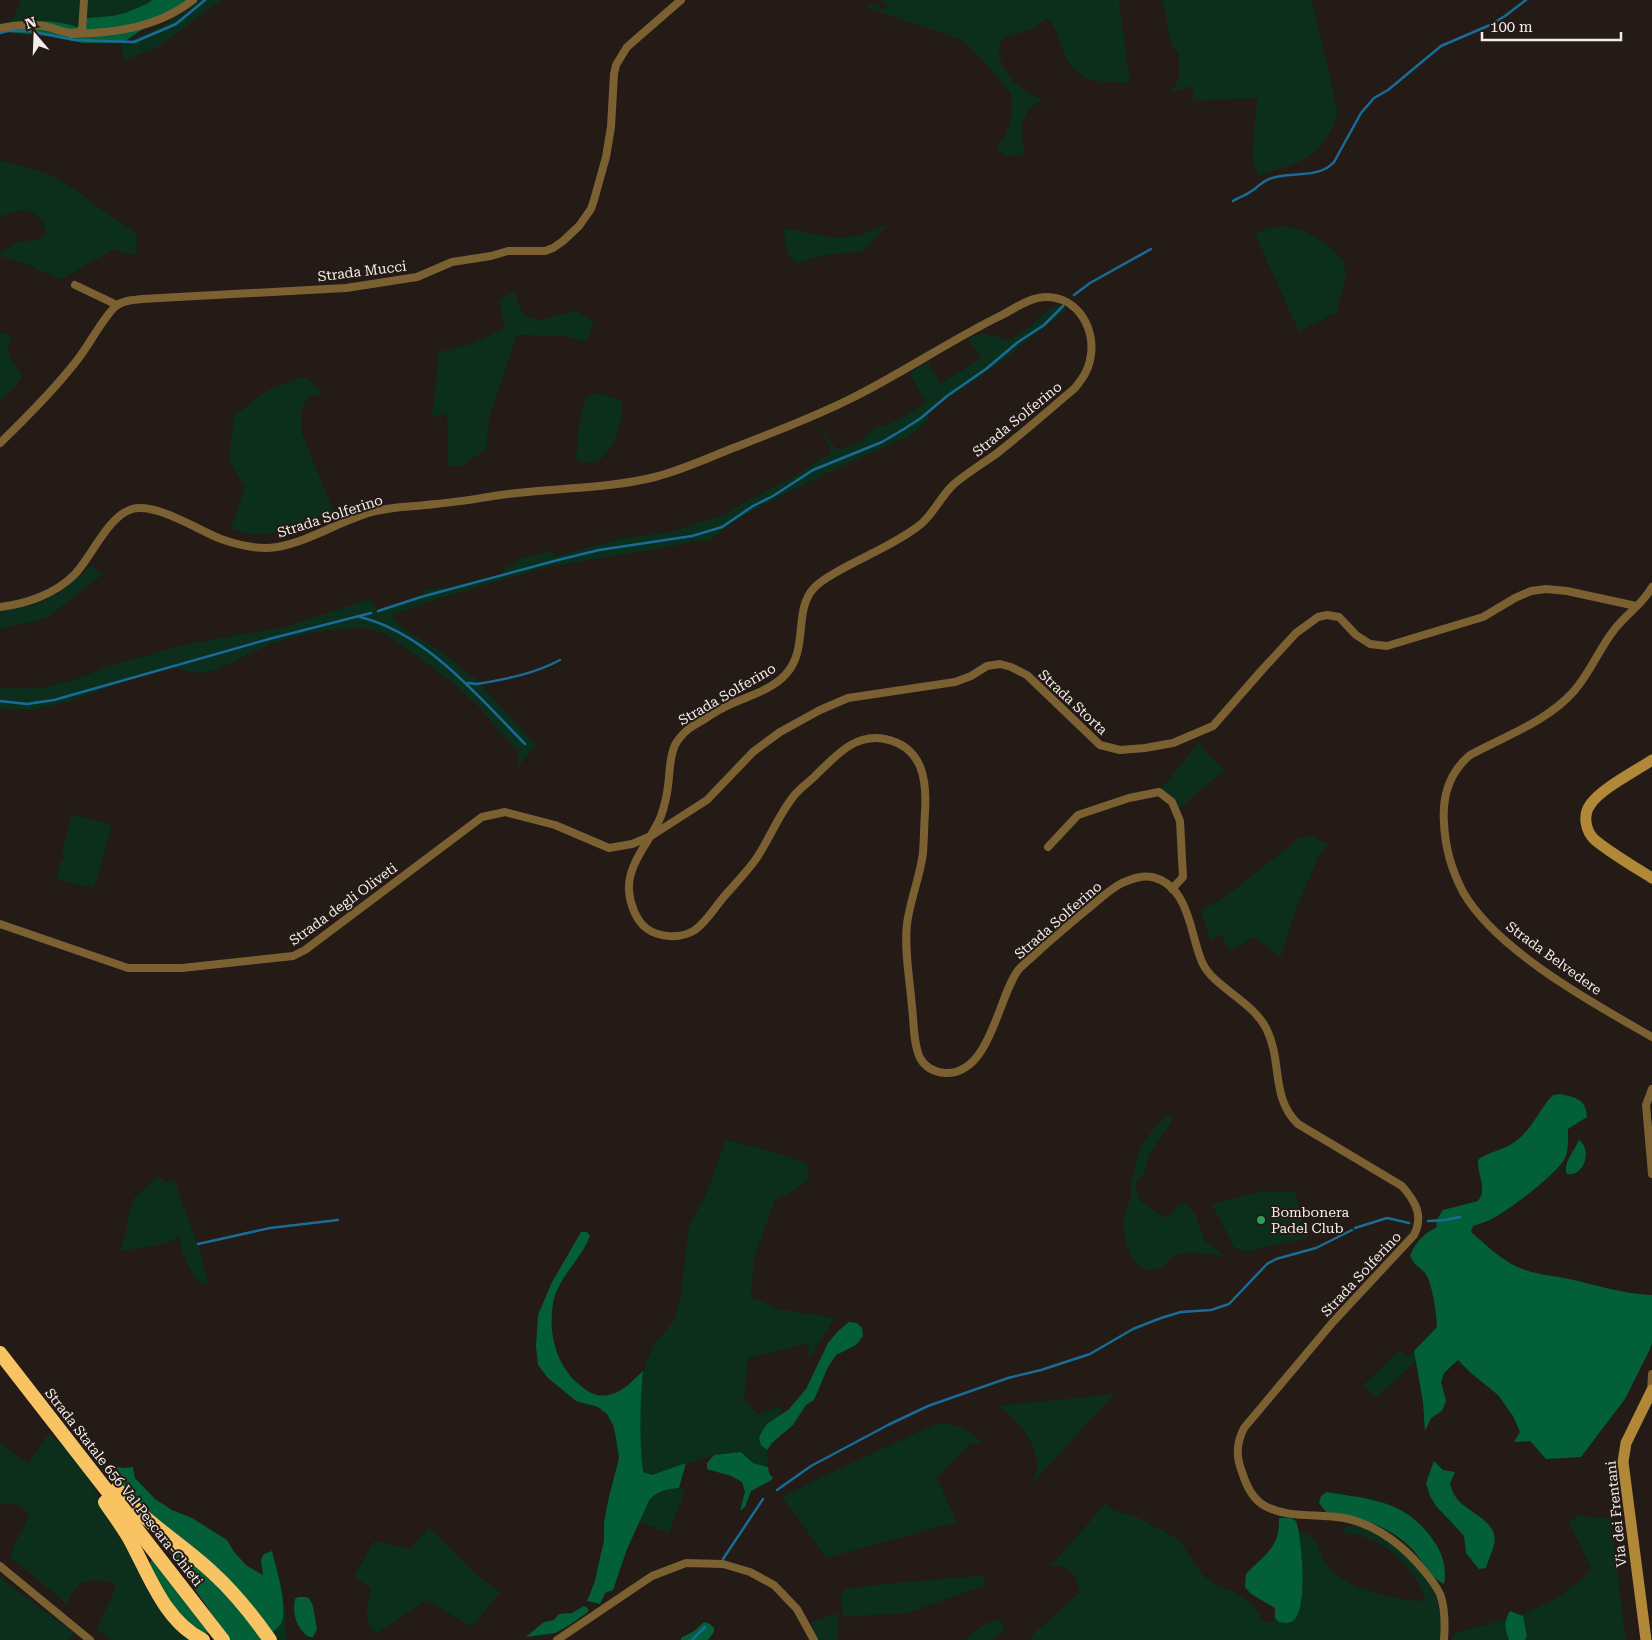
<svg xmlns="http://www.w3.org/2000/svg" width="1652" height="1640" font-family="'Roboto Serif',serif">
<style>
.green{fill:#0c2e1c}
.forest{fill:#025f37}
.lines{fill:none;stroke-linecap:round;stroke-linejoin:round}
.stream{stroke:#196c97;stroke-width:2.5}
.street{stroke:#7b6132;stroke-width:8}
.secondary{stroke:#b18837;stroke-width:11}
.highway{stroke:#f8c463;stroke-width:14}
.leisure-dot{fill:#2e9e5b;stroke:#241a16;stroke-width:2}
.labels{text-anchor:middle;stroke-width:4;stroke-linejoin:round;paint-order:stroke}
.street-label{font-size:14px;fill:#f4edea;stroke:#241a16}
.poi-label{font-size:14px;fill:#f4edea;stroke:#241a16;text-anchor:start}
</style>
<rect width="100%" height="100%" fill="#241a16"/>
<g class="green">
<path d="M21,0H82L81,24L77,27C55,19 29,21 6,23L14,17Z"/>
<path d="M88,0H152C135,15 109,17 87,18Z"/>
<polygon points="198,0 221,0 160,46 124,61 122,43 160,27 185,12"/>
<path d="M880,0H1119L1130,83C1094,82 1074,83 1060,44C1057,33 1055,25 1046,18C1032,32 1024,32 1004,37C997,48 998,55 1004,67C1013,86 1024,91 1043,100C1025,110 1020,119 1023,140C1024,146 1025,150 1022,155L1007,156L996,149L1006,134L1011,119L1012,100L1010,92L979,56L960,39L867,8L870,4L885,10L887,5Z"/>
<path d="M1163,0H1312L1338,113C1322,160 1300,162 1258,176L1252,155L1257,98L1193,101V86L1171,92L1179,78V53L1171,45Z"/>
<path d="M0,160L47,173L70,186L109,215L137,234L136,255L112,250L61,280L31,266L0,256V253C6,250 15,242 21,241C31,240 39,243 46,233C45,227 43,223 39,218C27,205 14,212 0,217Z"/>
<polygon points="888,224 874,240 861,252 830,254 797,263 788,255 783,228 835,238 861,235"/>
<polygon points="1285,226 1307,232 1332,248 1344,261 1346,276 1336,315 1333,314 1299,332 1255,234 1269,228"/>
<polygon points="514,292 523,315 538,320 576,311 594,321 587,341 562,336 517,335 489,419 486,451 468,460 466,466 447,465 448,446 447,417 443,414 432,416 439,352 468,345 505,328 499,299"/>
<path d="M1058,305L1066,309L1060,315L999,363L938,406L928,415V419L916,432L905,438L840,467L771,501L733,522L709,541H697L646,551L588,560L544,568L447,596L392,615C405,635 431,642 449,657C458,664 462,673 473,676L536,745L517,768L519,751L497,729L480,708L461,690L420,658L387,635L366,628H351L308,633L271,644L213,671L199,673L174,668L129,680L68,702L30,710L0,709V687L41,688L77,679L109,666L187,644L285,627L367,600H371L377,610L423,596V590L447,587L503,574L505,568L518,563V559L553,551V557L624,538L667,533L726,514L746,501L796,476L814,463L830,454L831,450L816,421L832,444L838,450L863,440L875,427L885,426L902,418L926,402L909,373L928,362L940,384L981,358L968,339C983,330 992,335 1008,341L1028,328L1049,309Z"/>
<path d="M0,332L13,336C1,358 16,359 22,377L16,386L0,401Z"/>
<path d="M303,377C312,381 318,386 322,395L310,396L302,407L301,431L334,512C307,519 279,538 250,534C244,533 237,530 231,528L245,488L229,459L234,416L256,398L273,388Z"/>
<path d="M591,394L605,395L622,401C624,418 613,461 591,463C587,463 580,460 576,459L578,432L585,398Z"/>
<path d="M91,565L103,574L47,618L18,625L0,628V609C45,607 59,595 91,565Z"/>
<polygon points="1199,742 1206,752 1225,770 1179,808 1161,789"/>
<polygon points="72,814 112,825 94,888 56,879 61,861 66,857 62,852"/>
<polygon points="1307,836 1312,836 1328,844 1320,853 1295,912 1281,957 1254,937 1229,951 1222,935 1210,941 1201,910 1222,899 1290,846 1298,838"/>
<polygon points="1169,1115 1172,1118 1171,1122 1149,1155 1145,1172 1137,1181 1136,1191 1140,1200 1163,1217 1168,1217 1179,1204 1187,1204 1195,1214 1205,1241 1222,1254 1222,1256 1186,1252 1173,1256 1162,1268 1147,1270 1140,1266 1130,1255 1125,1241 1123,1221 1131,1196 1131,1182 1138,1154 1144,1141 1164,1117"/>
<path d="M726,1140L764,1149L807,1163L809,1179L795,1190L775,1200L754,1258L751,1297L778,1309L835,1318L809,1359L808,1344L748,1358L744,1399L758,1415L780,1406C785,1419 769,1420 763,1429C761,1434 761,1440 761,1445L767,1450L768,1467L753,1463L741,1452L714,1455L652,1475L643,1472L640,1446V1409L643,1371L654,1343L674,1321L681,1293L689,1226L706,1194Z"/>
<path d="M158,1176L166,1182H171L174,1179L200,1252L208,1283L200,1284C188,1268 182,1255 179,1236C171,1246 135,1248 121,1251L133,1199Z"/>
<polygon points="1258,1192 1295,1192 1307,1238 1248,1251 1235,1249 1212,1204"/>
<polygon points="1400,1350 1408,1357 1414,1351 1416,1361 1376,1398 1364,1384"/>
<path d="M1114,1394L1032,1484C1034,1478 1037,1470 1037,1465C1036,1439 1017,1421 999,1406Z"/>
<path d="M938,1423C958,1425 968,1429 983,1443L970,1444L937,1478L957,1522L827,1558L782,1497L847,1465Z"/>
<path d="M49,1433L70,1453L88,1478L160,1610L191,1640H111L97,1629C102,1614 111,1603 115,1588C114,1585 113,1583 110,1582C104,1579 87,1580 81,1583C74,1588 71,1597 67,1604L10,1557L16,1541L29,1516C24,1505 12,1502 0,1504V1443L28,1464Z"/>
<polygon points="679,1488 685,1490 669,1533 639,1522 652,1496 669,1489"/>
<path d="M1106,1503L1113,1510L1136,1517L1179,1539L1201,1573L1213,1584L1237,1593L1250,1602L1265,1623H1271L1275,1618L1279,1622L1302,1597L1299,1532C1322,1536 1316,1551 1327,1565C1345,1590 1397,1600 1426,1601C1413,1563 1382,1536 1341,1532C1343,1531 1344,1528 1347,1527C1353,1524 1360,1527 1366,1529C1396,1541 1421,1564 1435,1594C1440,1604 1442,1627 1441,1640H1029L1034,1633L1080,1592C1075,1570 1069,1566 1047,1566L1056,1560Z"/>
<path d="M1578,1515L1611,1519L1626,1640H1525L1527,1636L1523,1616L1520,1615C1552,1602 1568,1595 1591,1568L1569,1523Z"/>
<path d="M429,1528L477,1575L500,1592L472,1627L426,1600L378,1633C361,1624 368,1604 371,1589L354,1576L374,1541L410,1549Z"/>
<polygon points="976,1576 984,1577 986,1585 907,1613 843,1617 841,1593 847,1589 874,1585"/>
<polygon points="0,1577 75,1634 68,1640 0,1640"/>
<path d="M281,1592L286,1614L285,1623L287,1640H277L272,1633C286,1618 284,1612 281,1592Z"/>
<polygon points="838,1613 838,1640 818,1640 811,1622"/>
<path d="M998,1619L1001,1621L1004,1625C1003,1633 999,1636 992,1640H964L983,1625Z"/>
<polygon points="1506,1619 1505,1630 1509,1640 1452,1640 1454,1633"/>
</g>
<g class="forest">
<path d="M152,0H187L122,43H83L47,36L8,32L0,33V25C23,19 54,19 77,27L87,18L112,16L125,13L147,4Z"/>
<path d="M1560,1094C1576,1098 1586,1098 1587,1117L1568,1129C1568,1139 1569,1151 1564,1160C1553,1177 1507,1212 1488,1221C1483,1223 1478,1224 1473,1226L1471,1232C1484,1243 1496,1255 1510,1263C1528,1274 1550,1275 1569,1279C1597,1285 1623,1294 1652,1295V1343L1650,1349L1625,1399L1581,1457L1546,1459L1530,1441L1514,1442L1520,1432L1513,1416L1498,1395L1471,1373L1458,1360L1444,1373L1441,1382L1446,1401L1442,1411L1431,1418L1425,1431L1423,1402L1414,1351L1437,1327C1437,1316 1432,1281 1425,1273C1418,1265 1415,1267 1410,1255C1417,1241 1423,1234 1437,1227L1436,1221L1443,1210L1478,1201C1488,1189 1477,1175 1478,1160C1489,1151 1502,1151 1513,1143C1531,1132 1539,1109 1553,1095Z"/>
<path d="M1579,1140C1593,1150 1584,1177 1567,1174C1562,1164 1575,1150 1579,1140Z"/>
<path d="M581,1232H587L590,1236C581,1260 558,1277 553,1303C548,1333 556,1367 581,1386C590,1394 600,1398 612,1394C624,1391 634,1379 643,1371C640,1405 639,1438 643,1472L652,1475L686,1463L679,1488C668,1489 655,1491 649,1501L627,1549L613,1590L605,1593L600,1604L587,1601L595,1581L599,1562L604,1541V1523L608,1501L619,1458L616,1438L613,1425L607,1414L598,1407L576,1401L548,1378L538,1365L536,1346L538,1315L551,1284Z"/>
<polygon points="849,1322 857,1323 862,1328 863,1336 856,1345 836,1355 828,1367 814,1400 806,1405 793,1425 772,1443 767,1450 761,1445 759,1438 762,1431 767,1424 788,1410 806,1389 828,1343 838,1331"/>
<polygon points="741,1452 753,1463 768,1467 769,1473 773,1478 770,1481 751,1491 745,1507 740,1511 745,1492 742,1482 731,1476 707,1469 707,1463 714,1455"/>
<path d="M1434,1461L1443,1470L1455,1472L1450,1484C1452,1492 1456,1499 1462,1504C1475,1515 1499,1524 1494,1545C1492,1553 1488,1560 1486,1568L1479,1569L1466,1553L1464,1536L1456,1527L1436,1506L1430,1496L1426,1483Z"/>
<path d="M104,1465L124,1468L133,1467L135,1478L155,1499L172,1510L192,1518L227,1540L234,1552L247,1566L263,1575L261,1559L264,1554L272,1551C276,1569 290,1609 280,1625C278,1628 274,1630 272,1633L148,1513Z"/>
<path d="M1327,1492C1373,1500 1407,1500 1435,1543C1443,1554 1447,1571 1444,1584C1432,1579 1422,1560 1413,1550C1390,1526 1359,1516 1326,1512L1319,1503L1321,1496Z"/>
<path d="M1279,1518H1291L1296,1521C1302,1539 1308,1607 1294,1620C1289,1624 1285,1623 1279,1622L1275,1618V1608L1251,1594L1245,1587L1246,1574C1265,1554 1280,1548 1279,1518Z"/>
<polygon points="161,1540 180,1551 205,1570 266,1640 230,1640"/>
<polygon points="152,1556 211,1633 202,1633 197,1631 170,1604 150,1564"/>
<path d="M298,1597H305L309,1598L313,1606L317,1629L313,1637H309C296,1628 292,1614 295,1599Z"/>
<polygon points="584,1606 588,1608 588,1612 568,1626 555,1633 526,1637 544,1622 554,1620 559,1614 572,1613"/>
<path d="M1510,1611L1523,1616L1527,1636L1525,1640H1509C1504,1628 1504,1622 1510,1611Z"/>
<polygon points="704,1622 710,1624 714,1628 714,1632 708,1640 681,1640 681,1638 694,1631"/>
</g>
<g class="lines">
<g class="stream">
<polyline points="0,33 8,31 29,31 75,40 134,42 176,24 205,0"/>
<path d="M1233,201C1239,197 1247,195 1253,190C1261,184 1266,179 1276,177C1296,172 1320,178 1334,162L1361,113L1374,98L1388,90L1441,46L1490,25L1505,16L1526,0"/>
<polyline points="1074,295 1090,283 1151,249"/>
<polyline points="378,611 421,597 558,560 599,550 692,536 722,527 753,506 773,496 813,470 882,442 904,429 921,418 947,396 986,369 1018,342 1044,325 1063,306"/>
<path d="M360,617C426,633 479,697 525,744"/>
<path d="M468,683L477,684C506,679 534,674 560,660"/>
<polyline points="0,701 27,704 54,700 269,639 371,613"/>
<polyline points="1428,1221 1445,1220 1460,1217"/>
<polyline points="1355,1228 1387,1218 1409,1223"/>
<polyline points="198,1244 270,1228 338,1220"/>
<polyline points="777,1490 811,1466 888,1425 928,1406 1008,1378 1041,1370 1090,1354 1133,1329 1161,1318 1181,1312 1211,1310 1229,1304 1267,1264 1276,1259 1316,1248 1352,1230"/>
<polyline points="723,1559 763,1499"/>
<polyline points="692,1640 705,1627"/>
</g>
<g class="street">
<path d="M0,28C14,25 30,24 44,26C60,29 65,36 82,31L84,0"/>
<path d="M71,34C114,33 158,28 193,0"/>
<polyline points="75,285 117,305"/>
<path d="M0,443C28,416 55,389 78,359C89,345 104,316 116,306C123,300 133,300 142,299L346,288L417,277L452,262L491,256L508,251H545L553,248L563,241L579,226L591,209L594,200L606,157L611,127L614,74L616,65L627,47L681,0"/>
<path d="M1652,587C1643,604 1625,615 1614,630C1599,649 1590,673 1574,691C1548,721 1505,736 1470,755C1450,772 1442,796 1444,823C1445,847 1452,871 1463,892C1497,951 1593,1003 1652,1037"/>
<path d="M0,607C26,604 55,594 74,575C91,558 108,516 132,509C155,502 198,530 221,539C238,545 259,550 277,547C310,541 340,521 372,512C392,506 414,507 435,504C462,502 489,496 517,493C562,488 611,488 655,477C682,470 708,458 733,448C772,433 812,418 850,399C901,374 949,341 1000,316C1014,309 1030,297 1046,297C1079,297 1097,331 1090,360C1088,371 1082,379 1075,388C1049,410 1023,433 996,454C982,464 967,473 954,484C941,496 934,513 921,524C899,542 865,556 840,570C832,575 821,580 814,588C793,610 809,649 786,674C770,692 743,697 723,708C716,711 711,715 705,719C692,726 682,732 675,745C669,758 670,772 668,786C667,796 664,807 661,816C651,841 627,863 629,891C630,904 636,920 646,928C659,938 681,939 695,930C706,922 714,909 722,899C733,886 746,873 756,859C769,840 778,816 793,797C799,789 808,783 815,776C835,757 854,733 885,739C923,747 927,780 925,812C924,826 924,840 923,853C920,877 910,900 907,924C904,950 910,981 912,1007C914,1022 913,1043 920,1058C925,1067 934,1072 945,1073C991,1075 998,995 1019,969C1026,962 1035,955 1042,948C1058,934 1073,921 1089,908C1100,899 1110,889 1122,883C1132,879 1142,875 1152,877C1190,886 1190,935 1202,962C1212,986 1252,1001 1266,1028C1283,1061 1270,1097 1298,1124L1402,1186C1415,1201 1424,1215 1414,1235L1333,1322L1244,1428C1236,1444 1236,1457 1242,1472C1246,1485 1252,1499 1265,1506C1289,1519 1318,1513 1344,1518C1378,1525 1404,1546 1425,1572C1431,1579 1436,1586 1440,1594C1445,1607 1445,1626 1444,1640"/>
<polyline points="1048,847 1078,815 1129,798 1159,792 1172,802 1180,821 1183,877 1172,889"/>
<polyline points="0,924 128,968 182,968 293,956 305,950 482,817 505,812 555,825 609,848 632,844 651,836 707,800 753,752 780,732 820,710 848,698 955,682 971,676 987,666 1000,664 1011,667 1027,675 1100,745 1120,750 1145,748 1173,743 1213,726 1262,670 1296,633 1318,617 1327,615 1339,617 1356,635 1370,644 1387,646 1483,617 1515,598 1531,591 1546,589 1567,591 1636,606"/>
<polyline points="1652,1089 1646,1105 1652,1174"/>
<polyline points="1651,1392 1652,1374"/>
<polyline points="0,1566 90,1640"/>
<polyline points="557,1640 652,1576 686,1563 723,1564 750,1572 774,1585 797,1609 814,1640"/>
</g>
<g class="secondary">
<path d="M1652,760C1636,771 1600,789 1590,805C1583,815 1585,831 1595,840C1612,854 1633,866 1652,878"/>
<polyline points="1646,1640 1623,1462 1626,1443 1652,1390"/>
</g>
<g class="highway">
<polyline points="0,1353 223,1640"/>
<path d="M117,1489C145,1523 181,1543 213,1573C235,1593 253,1616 270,1640"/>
<path d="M105,1502C113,1514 122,1526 129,1538C149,1574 164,1621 203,1640"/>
</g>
</g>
<circle class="leisure-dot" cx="1261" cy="1220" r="5"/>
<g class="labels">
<g class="street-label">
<text transform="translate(362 271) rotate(-7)" y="5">Strada Mucci</text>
<text transform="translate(1017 419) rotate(-39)" y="5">Strada Solferino</text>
<text transform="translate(330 516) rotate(-18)" y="5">Strada Solferino</text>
<text transform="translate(727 694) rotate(-30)" y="5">Strada Solferino</text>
<text transform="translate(1073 702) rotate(43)" y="5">Strada Storta</text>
<text transform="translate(343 904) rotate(-36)" y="5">Strada degli Oliveti</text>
<text transform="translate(1058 920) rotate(-41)" y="5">Strada Solferino</text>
<text transform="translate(1554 958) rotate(36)" y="5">Strada Belvedere</text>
<text transform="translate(1361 1274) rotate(-47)" y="5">Strada Solferino</text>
<text transform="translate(124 1487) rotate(52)" y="5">Strada Statale 656 Val Pescara-Chieti</text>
<text transform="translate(1616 1514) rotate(-96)" y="5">Via dei Frentani</text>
</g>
<g class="poi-label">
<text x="1271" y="1217">Bombonera<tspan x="1271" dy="16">Padel Club</tspan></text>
</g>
</g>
<g transform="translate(35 35) rotate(341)" stroke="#241a16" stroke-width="4" paint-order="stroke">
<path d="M0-4L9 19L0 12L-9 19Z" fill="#f4edea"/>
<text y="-8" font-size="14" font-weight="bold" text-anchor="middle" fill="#f4edea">N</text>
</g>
<path d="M1482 32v8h139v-8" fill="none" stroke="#f4edea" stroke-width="2.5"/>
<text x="1490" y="32" font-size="15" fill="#f4edea" stroke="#241a16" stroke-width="4" paint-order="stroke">100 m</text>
</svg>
